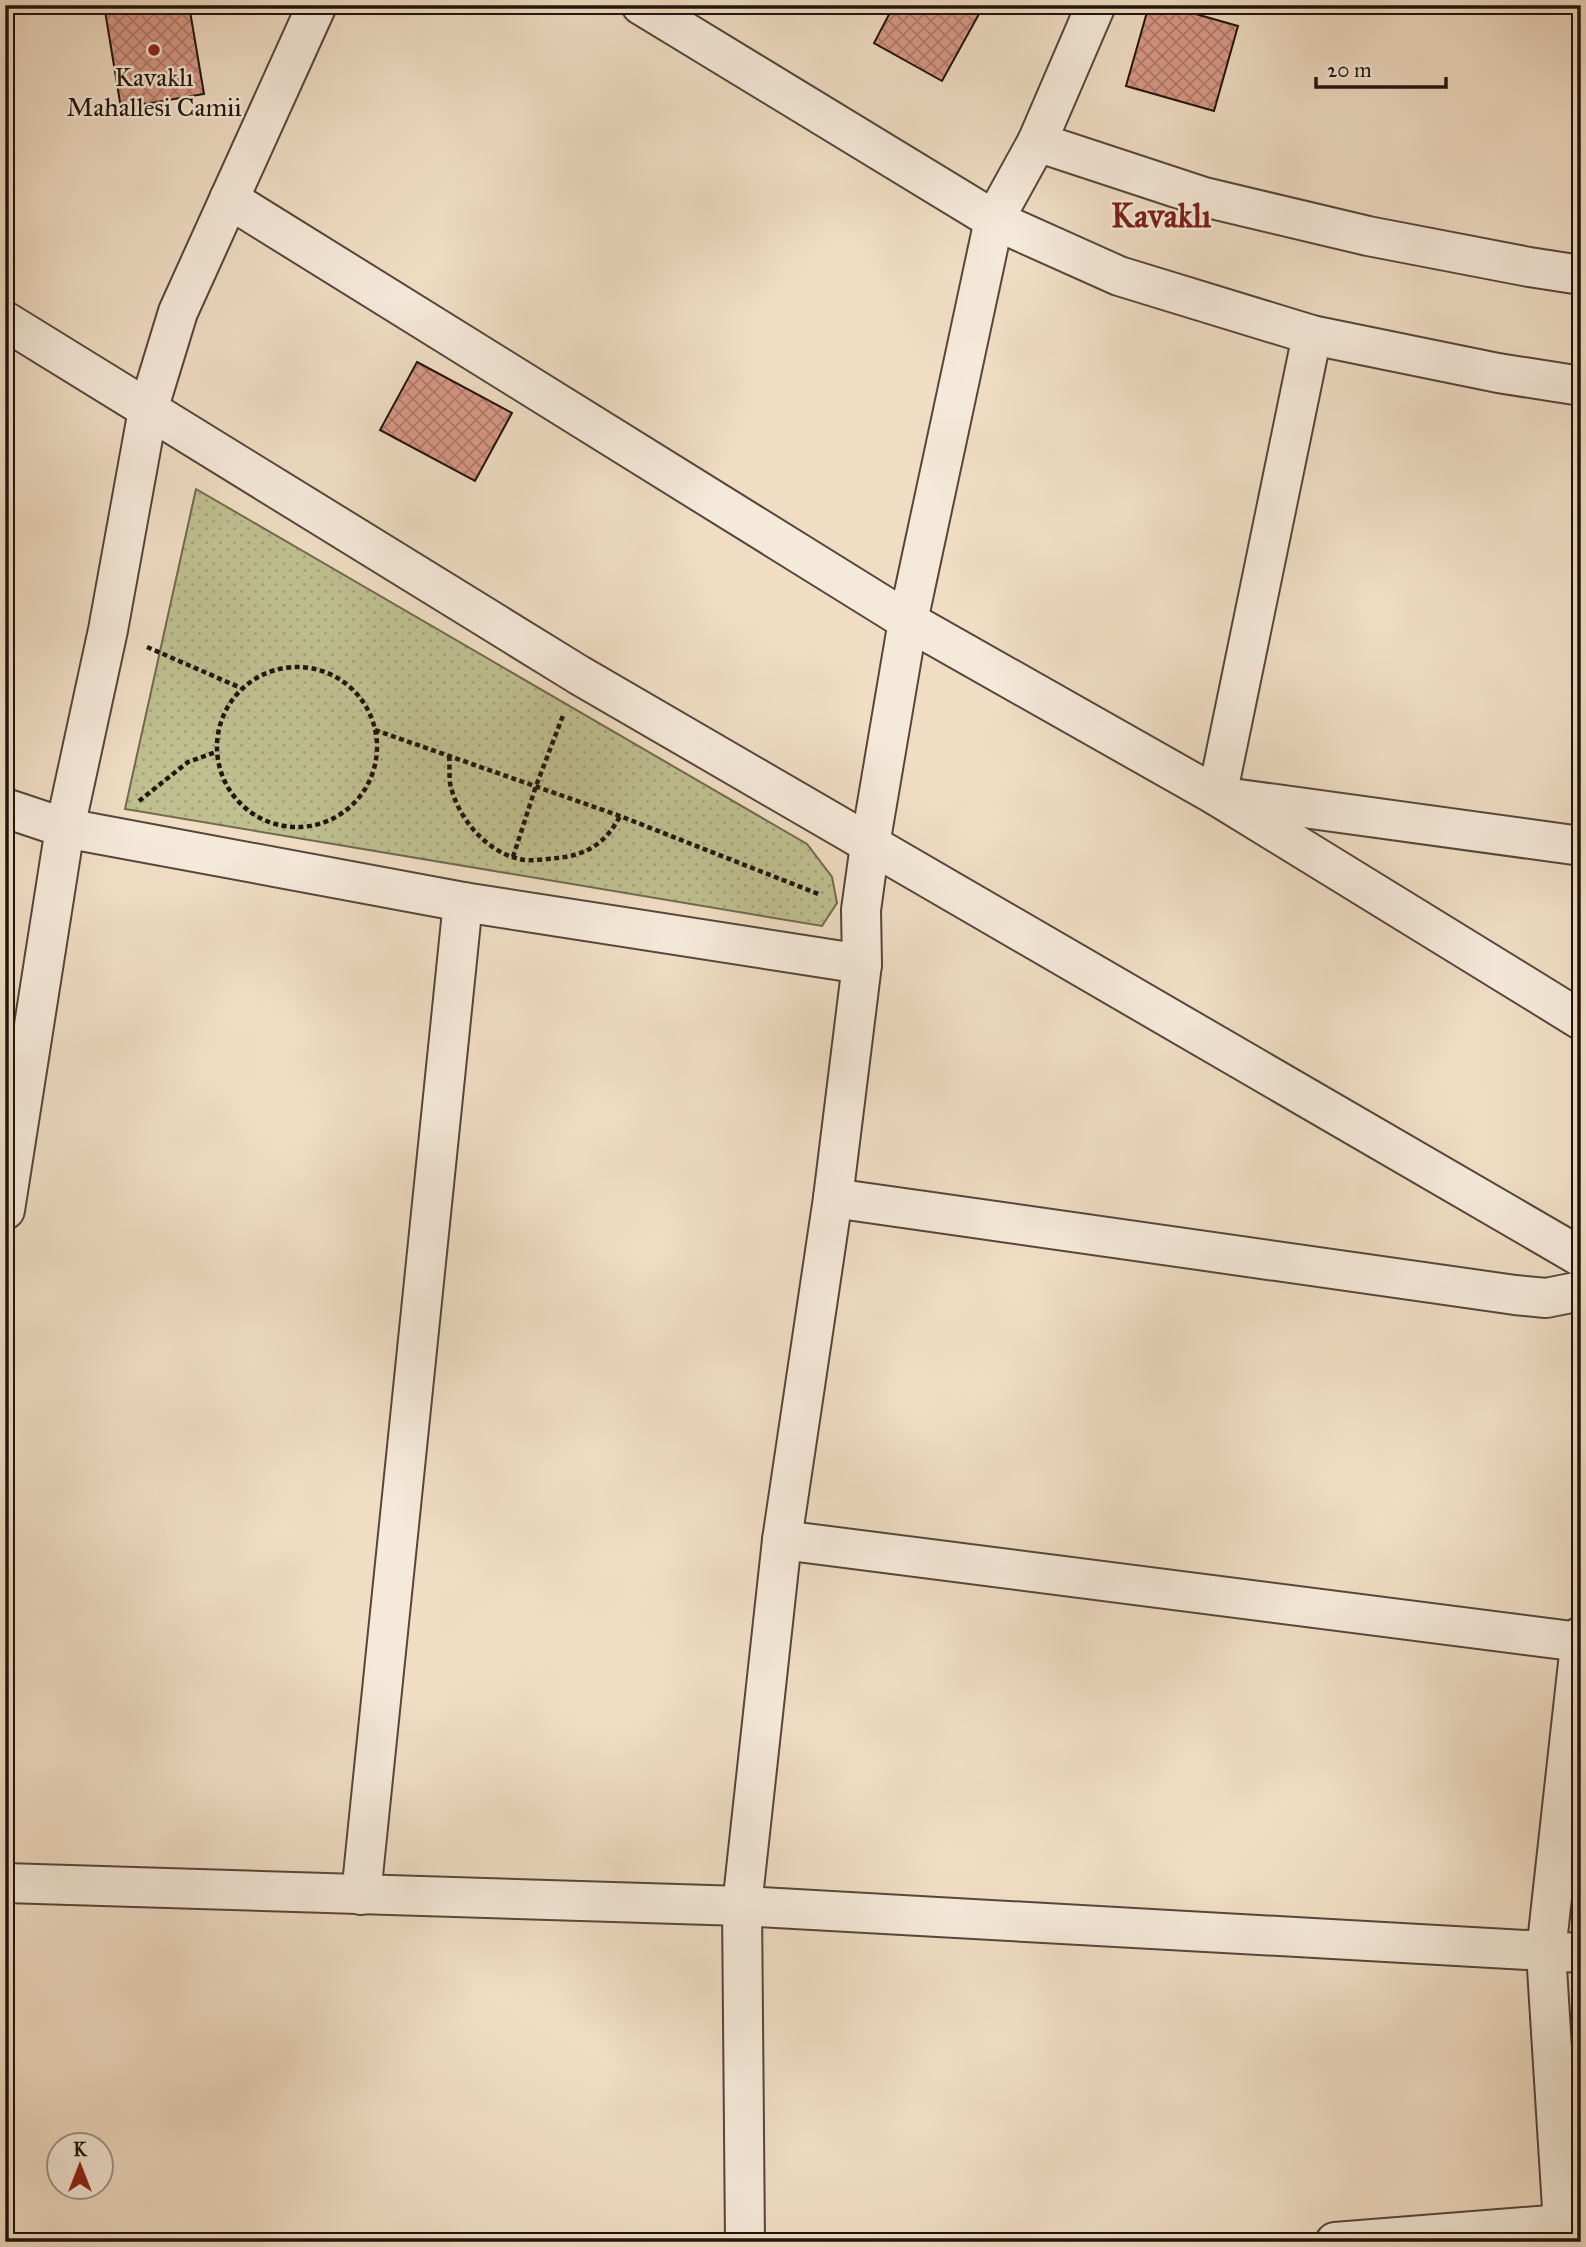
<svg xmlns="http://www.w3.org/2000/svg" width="1586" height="2247" font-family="'IM FELL Great Primer',serif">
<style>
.grass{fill:url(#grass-dots);stroke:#706a4e;stroke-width:2}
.building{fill:url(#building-cross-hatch);stroke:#21140d;stroke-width:2}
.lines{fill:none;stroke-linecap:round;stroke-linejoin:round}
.minor-casing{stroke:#55463b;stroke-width:42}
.path{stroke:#21140d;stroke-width:4.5;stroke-dasharray:5 3.5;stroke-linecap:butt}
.minor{stroke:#f5e9d9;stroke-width:38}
.poi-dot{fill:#8f2418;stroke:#f5e9d9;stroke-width:2.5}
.labels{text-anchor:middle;stroke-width:5;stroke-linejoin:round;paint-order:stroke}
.poi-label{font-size:26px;fill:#21140d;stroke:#f5e9d9}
.district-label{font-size:33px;font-weight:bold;fill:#7a1f14;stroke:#f5e9d9}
</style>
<defs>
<pattern id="grass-dots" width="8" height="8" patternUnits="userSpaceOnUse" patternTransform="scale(1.75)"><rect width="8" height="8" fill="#bfbf90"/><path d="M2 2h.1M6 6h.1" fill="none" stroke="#a4a37b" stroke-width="1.8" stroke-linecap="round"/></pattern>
<pattern id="building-cross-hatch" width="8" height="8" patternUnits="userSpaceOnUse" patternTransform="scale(1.75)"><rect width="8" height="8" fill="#d89887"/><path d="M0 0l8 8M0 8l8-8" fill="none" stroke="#af7b6d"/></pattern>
</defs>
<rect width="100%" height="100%" fill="#f0ddc4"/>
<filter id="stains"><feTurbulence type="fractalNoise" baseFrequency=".00286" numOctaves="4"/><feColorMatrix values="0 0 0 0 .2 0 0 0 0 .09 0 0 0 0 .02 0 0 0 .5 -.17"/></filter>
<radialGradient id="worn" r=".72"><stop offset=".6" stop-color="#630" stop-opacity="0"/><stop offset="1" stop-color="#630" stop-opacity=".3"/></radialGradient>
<polygon class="grass" points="196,489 807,844 832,877 837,903 822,926 125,809"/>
<g class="building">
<polygon points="104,5 189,5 204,94 121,108"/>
<polygon points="894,5 984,5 942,81 874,43"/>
<polygon points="1149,5 1164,5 1238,26 1214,111 1126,86"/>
<polygon points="417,362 512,413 475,481 380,430"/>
</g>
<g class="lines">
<defs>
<g id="minor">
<polyline points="641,5 994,220 1119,276 1312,335 1498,373 1581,386"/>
<polyline points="1037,142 1204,197 1368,236 1529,267 1581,275"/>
<polyline points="229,199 908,621 1217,796 1581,1020"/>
<polyline points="5,321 579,675 1581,1257"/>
<polyline points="1312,335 1217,796 1581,846"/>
<polyline points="5,808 65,828 463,902 862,964"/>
<polyline points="833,1198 1515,1295 1546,1298 1581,1291"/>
<polyline points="5,1210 65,828 108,630 148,410 178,312 317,5"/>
<polyline points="782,1540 1580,1642"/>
<polyline points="5,1883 742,1906 1581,1953"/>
<polyline points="361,1895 463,902"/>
<polyline points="745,2242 742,1906 782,1540 833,1198 862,964 861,910 870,845 908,621 994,220 1037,142 1096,5"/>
<polyline points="1335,2242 1563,2224 1581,2226"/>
<polyline points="1559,2242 1563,2224 1546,1952 1581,1636"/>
</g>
</defs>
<use href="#minor" class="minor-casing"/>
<g class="path">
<polyline points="147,647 241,688"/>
<circle cx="297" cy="747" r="80"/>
<polyline points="375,730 620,816 821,895"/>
<path d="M449,756C450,765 449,774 450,783C457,817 485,851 519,859C530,862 545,859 557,858C587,855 606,843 620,816"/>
<polyline points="139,801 188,762 216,752"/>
<polyline points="513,857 536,786 564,713"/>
</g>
<use href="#minor" class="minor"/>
</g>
<circle class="poi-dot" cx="154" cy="50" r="7"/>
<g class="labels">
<g class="poi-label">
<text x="154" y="86">Kavaklı<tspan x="154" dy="30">Mahallesi Camii</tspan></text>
</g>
<g class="district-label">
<text x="1161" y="227">Kavaklı</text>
</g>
</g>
<rect width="1586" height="2247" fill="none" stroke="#f0ddc4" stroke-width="28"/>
<rect x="7" y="7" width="1572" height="2233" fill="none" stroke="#21140d" stroke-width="3.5"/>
<rect x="14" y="14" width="1558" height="2219" fill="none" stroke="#21140d" stroke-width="2"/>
<g transform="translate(80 2166)"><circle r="33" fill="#f5e9d9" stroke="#a09487" stroke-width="2"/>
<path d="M0-5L12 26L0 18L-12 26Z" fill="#8f2418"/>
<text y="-10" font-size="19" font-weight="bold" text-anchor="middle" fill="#21140d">K</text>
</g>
<path d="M1316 77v10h130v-10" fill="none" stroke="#21140d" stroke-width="3.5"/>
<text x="1327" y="77" font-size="21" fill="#21140d" stroke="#f5e9d9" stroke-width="5" paint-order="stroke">20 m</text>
<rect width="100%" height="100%" filter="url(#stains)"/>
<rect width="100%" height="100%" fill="url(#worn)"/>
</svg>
